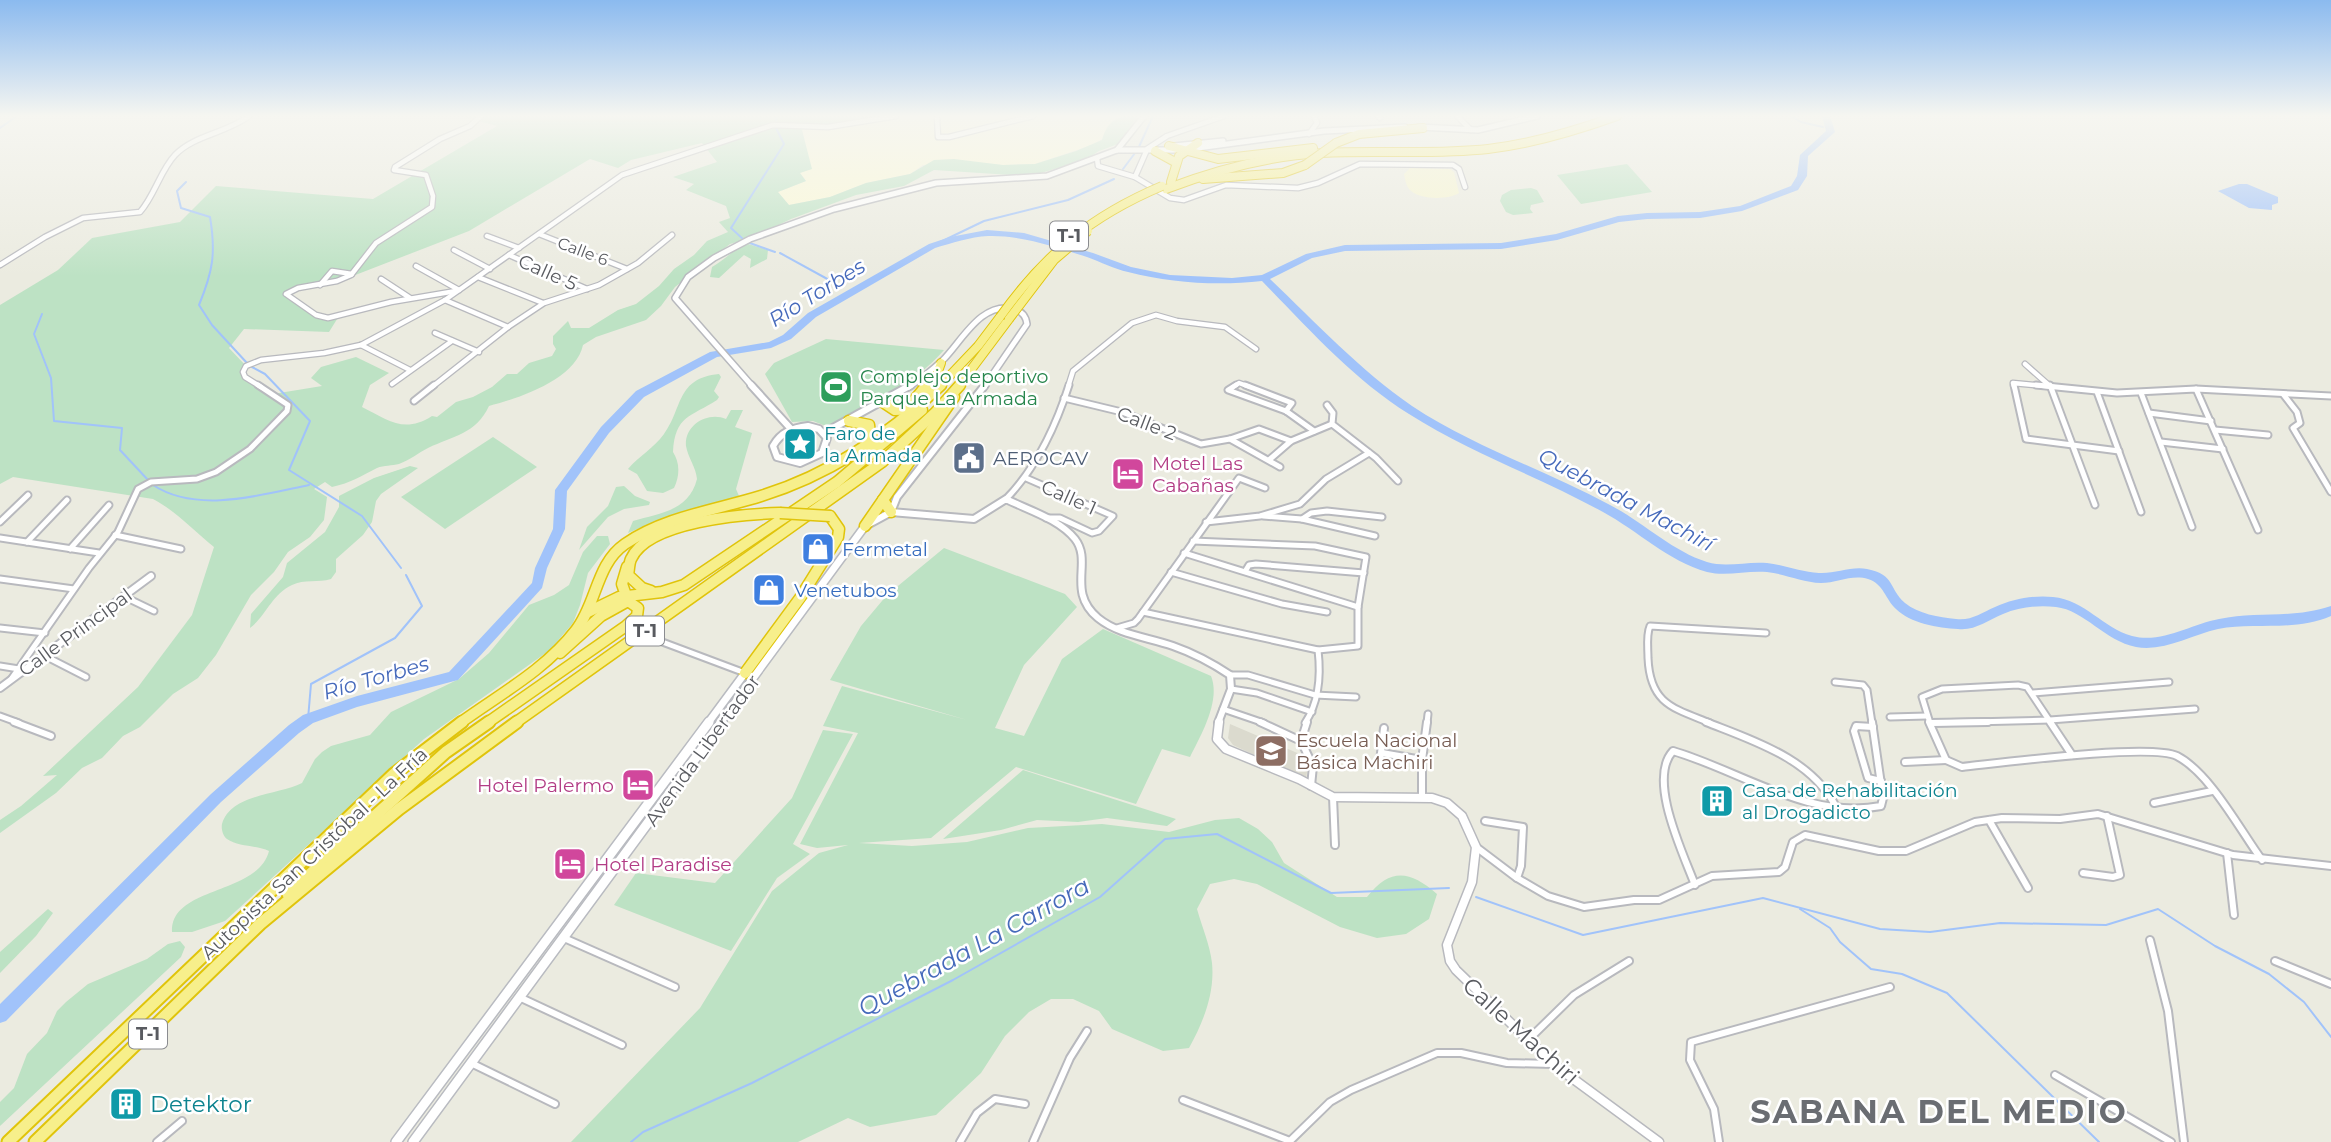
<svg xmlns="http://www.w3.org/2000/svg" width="2331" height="1142" font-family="Montserrat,sans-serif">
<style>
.commercial{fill:#fbf9d5}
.education{fill:#dbdace}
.green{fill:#bde2c4;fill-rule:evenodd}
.sand{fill:#f7f5cf}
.water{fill:#a1c3fa}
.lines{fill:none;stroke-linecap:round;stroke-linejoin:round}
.stream{stroke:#a1c3fa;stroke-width:2}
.river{fill:#a1c3fa;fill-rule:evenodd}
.minor-far2-casing{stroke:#b8b9be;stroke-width:7}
.minor-far1-casing{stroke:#b8b9be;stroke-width:9}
.minor-casing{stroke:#b8b9be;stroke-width:10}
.tertiary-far2-casing{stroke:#b8b9be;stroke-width:8}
.tertiary-far1-casing{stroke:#b8b9be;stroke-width:10}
.tertiary-casing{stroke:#b8b9be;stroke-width:11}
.secondary-far1-casing{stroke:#b9bbc1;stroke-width:10}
.secondary-casing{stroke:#b9bbc1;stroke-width:12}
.motorway-far2-casing{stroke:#e0c40b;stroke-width:10}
.motorway-far1-casing{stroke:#e0c40b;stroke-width:13}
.motorway-casing{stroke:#e0c40b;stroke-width:15}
.minor-far2{stroke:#fff;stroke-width:4.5}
.minor-far1{stroke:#fff;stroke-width:5}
.minor{stroke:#fff;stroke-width:6}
.tertiary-far2{stroke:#fff;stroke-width:5}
.tertiary-far1{stroke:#fff;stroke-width:6}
.tertiary{stroke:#fff;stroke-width:8}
.secondary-far1{stroke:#fff;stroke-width:7}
.secondary{stroke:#fff;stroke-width:9}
.motorway-far2{stroke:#f7ef8b;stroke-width:8}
.motorway-far1{stroke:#f7ef8b;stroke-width:10}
.motorway{stroke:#f7ef8b;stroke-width:11}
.motorway-bridge-far1-casing{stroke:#e0c40b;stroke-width:10;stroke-linecap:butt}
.motorway-bridge-casing{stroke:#e0c40b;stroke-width:13;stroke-linecap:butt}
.motorway-bridge-far1{stroke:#f7ef8b;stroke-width:8}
.motorway-bridge{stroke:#f7ef8b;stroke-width:10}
.labels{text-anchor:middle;stroke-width:5;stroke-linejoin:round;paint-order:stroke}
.far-street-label{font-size:16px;fill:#595b60;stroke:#fff}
.shield{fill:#fff;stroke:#8b8c90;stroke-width:2}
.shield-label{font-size:18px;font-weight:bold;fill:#595b60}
.street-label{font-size:19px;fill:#595b60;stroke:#fff}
.leisure-label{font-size:19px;fill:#27864d;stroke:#fff;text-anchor:start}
.culture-label{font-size:19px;fill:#0d838f;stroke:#fff;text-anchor:start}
.service-label{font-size:19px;fill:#4e5e75;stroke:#fff;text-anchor:start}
.hotel-label{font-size:19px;fill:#b23c85;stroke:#fff;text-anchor:start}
.shop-label{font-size:19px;fill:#366cbe;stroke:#fff;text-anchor:start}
.education-label{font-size:19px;fill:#785e54;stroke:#fff;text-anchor:start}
.water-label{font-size:21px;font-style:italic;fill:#466abb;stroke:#fff}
.near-street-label{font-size:23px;fill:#595b60;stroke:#fff}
.near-culture-label{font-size:23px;fill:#0d838f;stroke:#fff;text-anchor:start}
.near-water-label{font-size:24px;font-style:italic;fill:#466abb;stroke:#fff}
.near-district-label{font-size:32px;font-weight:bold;letter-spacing:2px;fill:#6a6d72;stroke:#fff}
</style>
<rect width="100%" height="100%" fill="#ebebe0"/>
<polygon class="commercial" points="896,116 1121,116 1114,119 1102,139 1092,145 1035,164 1003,165 973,162 923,165 910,174 866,183 830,197 789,205 778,192 806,181 800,173 800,125"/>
<polygon class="education" points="1230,724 1309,758 1306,779 1233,745 1228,738"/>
<g class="green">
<path d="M461,116H896L845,126H801L812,169L800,173L806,181L778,192L789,205L830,197L866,183L910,174L934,160L954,159L1003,165L1035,164L1076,151L1102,140C1108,119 1118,116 1138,116L1118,144L1099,151L1085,160L1041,173L1011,175L934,170L904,186L856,195L791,219L751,238L730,244L675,287L661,306L646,320L596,337L583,345C576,379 520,398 489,406C476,434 453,436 428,448C418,453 410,460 399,464C392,466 384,465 377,468C361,476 351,483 332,487L325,482L314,489L327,497L324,520L310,537L288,552L274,572L251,595L216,655L198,678L173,694L140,727L123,736L102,758L82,768L56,793L0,833V820L21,806L57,775L43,776L138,687L192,615L214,547C194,531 176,511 153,499L13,477L0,484V305L58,270L92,238L180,222L216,186L373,199L497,126ZM702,143L717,162L673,177L694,184L686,190L726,206L730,218L719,222L728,232L707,241L694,255L674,269L659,286L636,304L618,310L589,328H571L568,321L553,336V344L556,349L552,356L529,363L517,374H507L492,387L473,397L456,402L437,417L432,416C404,434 388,420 362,407L370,385L389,373L356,357L321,367L311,378L322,386L273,394L246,377L243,371L246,366L229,348L244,329L329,332L339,316C318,319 303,304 287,292L345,279L469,231L590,159L618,168L631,160Z"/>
<polygon points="1627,164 1652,192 1581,204 1557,175"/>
<polygon points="1531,188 1537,190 1544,202 1531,205 1530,209 1533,213 1513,215 1506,212 1500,201 1502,195 1511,190"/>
<path d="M748,244L768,250L767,259L750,268L751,259L744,255L719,278L710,277L712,267C725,260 734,248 748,244Z"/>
<path d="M826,339L944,350C913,386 869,405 828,427L813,421L792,422L765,374L774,363Z"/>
<path d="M719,374L721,377L714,391L719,397L717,400C691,417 675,415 673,452C680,463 680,476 674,488L663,493L647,491L637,474L628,469C639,456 654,448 664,434C683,408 676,378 719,374Z"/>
<path d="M731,410H743L735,427L752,433L736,489L739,496L661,519L628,533L633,521C660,513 689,511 697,479C696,467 688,458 686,446C684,425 708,411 726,419Z"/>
<polygon points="493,437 537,467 445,529 401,497"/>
<path d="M410,466L418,468L381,494L376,501L372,522L363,535L336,559V572L331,579C318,583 304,579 292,585C271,595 267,615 250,628L251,614L283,577L287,563L325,532L339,507V496L374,478Z"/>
<polygon points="624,486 635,496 650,502 649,505 624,509 608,517 579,550 587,527 608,506 616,487"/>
<path d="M597,536H608L610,544L588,573L580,605L573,623L550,650L424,739L225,921L192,932H172C170,886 258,895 269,851C257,845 238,847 227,839C223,836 221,829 222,824C231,794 278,795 302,783L315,759L322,752L331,746L370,735L391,712L459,679L489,653L529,605L554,595L569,585L583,552Z"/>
<path d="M944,548L1065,594L1077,607L1024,665L995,728L1024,736L1062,659L1103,629L1211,676C1221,701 1201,735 1190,757L1162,749L1136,804L1016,767L931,838L859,843L912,846L967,842L1028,828L1102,824L1169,832L1215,820L1239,818L1258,829L1272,842L1284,863L1337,897H1367C1391,867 1410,871 1437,894L1429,919L1406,934L1377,938L1340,927L1257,884L1234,879L1210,884L1197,909C1202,927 1210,945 1212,963C1215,993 1203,1023 1189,1048L1163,1051L1112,1029L1099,1011L1073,999H1051L1029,1012L1005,1036L981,1073L936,1115L870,1127L848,1118L798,1142H571L700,1008L772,891L819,853L848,845L817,848L800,844L858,733L823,726L842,686L967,720L830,680L861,626L887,595Z"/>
<polygon points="823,730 853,734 793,844 810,854 777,878 731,951 614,905 636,873 715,883 792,798"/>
<polygon points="1023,770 1176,819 1167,826 1107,818 1078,822 1037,820 1001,830 943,839"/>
<polygon points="48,909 53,913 36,936 0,973 0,952"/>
<polygon points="180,941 185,947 181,957 0,1126 0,1102 14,1088 27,1054 47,1033 57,1011 66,1002 88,984 147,959 168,944"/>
</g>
<path class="sand" d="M1410,168L1450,169L1454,172L1459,193C1448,200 1420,200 1410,190C1406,186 1405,179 1404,174Z"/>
<polygon class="water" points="2239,184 2247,184 2278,197 2278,203 2272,205 2272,210 2249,208 2218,191"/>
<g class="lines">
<g class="stream">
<polyline points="1791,116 1801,122 1823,127"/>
<polyline points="776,120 777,116"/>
<polyline points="0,128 17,116"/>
<polyline points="1138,149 1153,116"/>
<polyline points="1123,169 1135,153"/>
<path d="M186,182L177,191L181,208L210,217C216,253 213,271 199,305L212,325L247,363"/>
<polyline points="744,240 731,228 784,144 776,128"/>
<polyline points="747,242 775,252"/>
<polyline points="932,246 984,221 1068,200 1114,179"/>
<polyline points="780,253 831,281"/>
<polyline points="42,314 34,334 51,378 54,421 122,428 120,450 148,480"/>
<polyline points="252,367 265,374 310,421 289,470 362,516 401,568"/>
<path d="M153,485C197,514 261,495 309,485"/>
<polyline points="308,719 311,684 395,638 422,606 406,575"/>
<polyline points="1476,897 1583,935 1763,898 1880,929 1930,932 2000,923 2106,925 2158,909 2215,946 2269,974 2304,1002 2331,1037"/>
<polyline points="1800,909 1830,928 1840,942 1871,969 1902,974 1947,993 2099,1142"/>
<polyline points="631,1142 643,1132 752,1083 953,980 1100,897 1165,839 1217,834 1331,893 1449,888"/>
</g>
<path class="river" d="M1822,116H1830L1835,132L1808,156L1807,176L1798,190L1742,211L1700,218L1647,219L1619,222L1557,240L1501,249L1345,251L1312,258L1270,279C1316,323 1360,370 1412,406C1474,447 1545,470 1610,505C1643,522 1672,551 1707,562C1727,568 1747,561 1767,563C1785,565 1801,572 1819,573C1835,574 1851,566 1867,569C1896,575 1888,588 1905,603C1918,614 1939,617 1956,619C1971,621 1981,613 1995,607C2013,599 2033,595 2053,597C2085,600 2103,628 2132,636C2162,644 2191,624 2219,619C2257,611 2293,619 2331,606V616C2295,632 2255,622 2218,629C2191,635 2164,652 2136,647C2105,641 2084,610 2056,607C2038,605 2020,607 2003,614C1988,620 1975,631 1958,629C1938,628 1910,623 1896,609C1885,599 1884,584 1868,579C1852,574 1837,583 1821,583C1802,582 1785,574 1767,572C1747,570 1727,577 1707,572C1668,561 1638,531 1603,512C1540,477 1470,453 1409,414C1353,379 1308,328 1262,281C1217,286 1172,283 1128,272C1114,269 1101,262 1087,257C1056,247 1021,235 988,236C970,237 952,243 935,248L816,317L791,339L771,348L717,357L644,397L609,433L567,491L565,529L547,568L542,588L458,680L357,707L313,723L299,733L221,802L6,1021L0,1023V1004L211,794L289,725L303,715L357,696L449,672L532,583L535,568L553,529L555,490L601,427L636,391L710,352L769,342L783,335L808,313L929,244L950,237L987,230L1024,233L1093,253L1131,267L1170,275L1232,278L1262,275L1306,254L1345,245L1501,243L1556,234L1618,216L1647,213L1700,212L1740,206L1791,186L1797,176L1800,155L1826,131Z"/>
<defs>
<g id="minor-far2">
<polyline points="937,116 938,137 949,137 1033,116"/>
<polyline points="1378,116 1380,118"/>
<polyline points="1457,116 1471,130"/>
<polyline points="1309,134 1317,123 1314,116"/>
<polyline points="1147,149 1167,136 1224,116"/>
<polyline points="1097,158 1098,166 1135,177 1170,198 1184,200 1226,185 1298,188 1318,183 1360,164 1453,165 1459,169 1465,187"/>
<polyline points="1135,177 1146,152"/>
<polyline points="539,234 627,269"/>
<polyline points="487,236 519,248"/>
<polyline points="454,250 490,269"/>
<polyline points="509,255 587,289"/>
<path d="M0,265L45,237L83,218L140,212C155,195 160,171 175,155C194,135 227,133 249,116"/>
<polyline points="416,266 459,290"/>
<polyline points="478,277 543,303"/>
<polyline points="381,279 410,298"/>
<polyline points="320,285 332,271 352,274"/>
<polyline points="456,291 391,302 328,318 316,315 286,294 298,288 337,281 351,275 376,243 432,207 433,196 426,175 394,170 395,167 440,139 470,126 481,116"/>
<polyline points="445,300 508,327"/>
<polyline points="435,333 479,352"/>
<polyline points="361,345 410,370"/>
<polyline points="2025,364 2051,387"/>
<polyline points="392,384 452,341"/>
<polyline points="261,387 245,377 243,372 246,366 261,360 324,353 361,345 445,300 622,175 773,125 828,127 896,116"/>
<polyline points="432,387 508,327 544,303 599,285 638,263 672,235"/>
<polyline points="1068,387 1073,371 1132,323 1156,315 1177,321 1225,327 1256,349"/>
<polyline points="1233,387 1239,383 1250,387"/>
<polyline points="2014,387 2013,383 2054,387"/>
</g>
<g id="minor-far1">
<polyline points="1236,385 1228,390 1286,411"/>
<polyline points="1245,385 1292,403 1286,411"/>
<polyline points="2014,385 2026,439 2119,451"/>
<polyline points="2036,385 2117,393 2196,389 2331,396"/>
<polyline points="2050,385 2095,505"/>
<polyline points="2196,389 2258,530"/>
<polyline points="2097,392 2141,512"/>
<polyline points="2141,393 2192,527"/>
<polyline points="2283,394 2297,412 2300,423 2293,428 2331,492"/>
<polyline points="1064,398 1122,412 1201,444 1230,439 1259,429 1291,441"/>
<polyline points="414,401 434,385"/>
<polyline points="1327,405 1333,413 1332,424 1376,458 1398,481"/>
<polyline points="1286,411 1314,431"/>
<polyline points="2149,413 2211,421"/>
<polyline points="2215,430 2268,435"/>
<polyline points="1230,439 1280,467"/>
<polyline points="2161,442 2223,449"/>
<polyline points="1269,460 1291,441 1332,424"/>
<polyline points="1026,478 1113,516 1099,531 1092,533 1060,518 1046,518"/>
<path d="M1006,499C1036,468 1056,426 1069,385"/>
<polyline points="1263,516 1302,519 1311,513 1327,511 1382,517"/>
<polyline points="1302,519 1375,536"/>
<polyline points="0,522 28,495"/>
<polyline points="1206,522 1260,516 1300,504 1326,479 1369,453"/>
<polyline points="115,535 181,549"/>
<polyline points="0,538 99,553"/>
<polyline points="27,542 67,500"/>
<polyline points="70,549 109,505"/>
<polyline points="1184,553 1358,607"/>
<polyline points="1246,570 1249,565 1256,564 1364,573"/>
<polyline points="1171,572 1282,604 1327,612"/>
<polyline points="0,579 74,589"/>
<polyline points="125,597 154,611"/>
<polyline points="1143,612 1318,650 1358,646 1358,607 1366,557 1315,546 1193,541"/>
<polyline points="0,628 45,633"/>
<polyline points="1117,628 1134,623 1138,619 1239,478 1265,488"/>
<polyline points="641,634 745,673"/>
<polyline points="45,656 86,677"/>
<polyline points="0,666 19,669"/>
<polyline points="1230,675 1248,675 1315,695 1356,697"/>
<polyline points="12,678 89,568 118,532 138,489 151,482 197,479 216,472 250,449 287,411 288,405 258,385"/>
<polyline points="1835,682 1863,685 1867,690 1872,723"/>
<polyline points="1231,689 1257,693 1312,712"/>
<polyline points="2033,693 2169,682"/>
<polyline points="1223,709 1264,723"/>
<polyline points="0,716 19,723"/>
<polyline points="1890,717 1927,716"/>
<path d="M1305,723C1319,702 1321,675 1318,650"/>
<polyline points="1427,723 1428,714"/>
<path d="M1710,723C1673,708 1650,704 1648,658C1648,648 1646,635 1650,626L1766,633"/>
<polyline points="1930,723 2050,720 2195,709"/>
<polyline points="1930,723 1922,697 1942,689 2018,685 2027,687 2051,723"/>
</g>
<g id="minor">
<polyline points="14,722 51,736"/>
<polyline points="1260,722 1301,741"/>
<polyline points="1307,722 1301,741 1313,766 1311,786"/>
<path d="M1706,722C1754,741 1813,759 1837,809"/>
<path d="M1929,722L1946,760L1962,767C2000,763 2150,743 2177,756C2210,773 2240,830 2262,860"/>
<polyline points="2050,722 2072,755"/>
<polyline points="1930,723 1988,722"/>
<polyline points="1873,727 1856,726 1854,731 1868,778 1881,781"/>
<polyline points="1382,753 1422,760"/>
<polyline points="1380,761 1384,728"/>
<polyline points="1905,762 1946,760"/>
<polyline points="1333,797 1335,845"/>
<polyline points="1422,798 1422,760 1427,722"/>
<polyline points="2154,803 2212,791"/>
<polyline points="1989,820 2028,888"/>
<polyline points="1485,821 1523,827 1521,866 1517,878"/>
<polyline points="1476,847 1517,878 1548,896 1584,907 1634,900 1659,900 1712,876 1779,872 1785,867 1793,842 1805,835 1879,851 1906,851 1975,822 2002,818 2060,819 2098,814 2233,855 2331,866"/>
<polyline points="2227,853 2234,915"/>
<polyline points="2083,873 2113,877 2120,875 2107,816"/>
<path d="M1695,885C1683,853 1647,779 1673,751C1741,771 1808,820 1881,806L1883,798L1872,722"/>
<polyline points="564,938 675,987"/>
<polyline points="2150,940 2168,1011 2184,1142"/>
<polyline points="2275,961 2331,984"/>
<polyline points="519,997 622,1045"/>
<polyline points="1528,1040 1574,995 1629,961"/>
<polyline points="471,1063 555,1104"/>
<polyline points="2055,1075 2171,1142"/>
<polyline points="1183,1100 1290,1141"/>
<polyline points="157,1142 182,1121"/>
<polyline points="960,1142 977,1113 995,1099 1025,1104"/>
<polyline points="1033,1142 1070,1058 1087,1031"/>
<polyline points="1289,1142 1330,1102 1351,1090 1437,1053 1461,1053 1507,1063 1553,1064"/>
<polyline points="1719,1142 1714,1109 1690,1060 1691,1042 1890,987"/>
</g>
<g id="tertiary-far2">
<polyline points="1419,127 1478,130 1537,116"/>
<polyline points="1174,146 1223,141"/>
<polyline points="1190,149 1324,131 1405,127"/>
<polyline points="1117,150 1144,116"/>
<polyline points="753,387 675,298 688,277 714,258 750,239 834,209 936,183 1047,176 1117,150 1175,150"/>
<path d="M909,387C921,379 932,370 943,360C962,341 981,301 1014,309C1022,311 1026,316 1027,324L984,387"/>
</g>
<g id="tertiary-far1">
<polyline points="751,385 791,429"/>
<path d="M808,426L819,429L827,438L822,453L800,463L777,457L773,446C781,432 792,428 808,426Z"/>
<polyline points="824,433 911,385"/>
<path d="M891,512L974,519L1006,499C1028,510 1059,519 1075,539C1093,562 1066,591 1098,618C1119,635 1148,637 1173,646C1193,653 1212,663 1230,675L1231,689L1218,723"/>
<polyline points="867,525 891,512 897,497 985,385"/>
<polyline points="0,688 151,576"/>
</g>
<polyline id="tertiary" points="1219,722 1217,739 1226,749 1299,779 1333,797 1432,798 1447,803 1462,816 1476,847 1472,882 1447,945 1450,961 1456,970 1553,1064 1659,1142"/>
<g id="secondary-far1">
<polyline points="708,723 745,673"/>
<polyline points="720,723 865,526"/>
</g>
<g id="secondary">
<polyline points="396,1142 709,722"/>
<polyline points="413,1142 722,722"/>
</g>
<g id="motorway-far2">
<polyline points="1336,143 1359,134 1423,128"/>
<polyline points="1169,146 1218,159 1313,148"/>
<polyline points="1155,151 1175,162"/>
<polyline points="1203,179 1283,173 1305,165"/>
<polyline points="1171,182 1179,156 1198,143"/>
<path d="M1166,189C1216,170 1268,156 1322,153C1377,150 1433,155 1488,149C1532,144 1575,131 1617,116"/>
<polyline points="926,387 937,374 941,363"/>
<polyline points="939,387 978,346 1000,317"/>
<polyline points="958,387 1009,319"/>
</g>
<g id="motorway-far1">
<polyline points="883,402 895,410 914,409"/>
<polyline points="908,408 927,385"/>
<polyline points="849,421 869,425 871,443"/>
<polyline points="883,500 891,512"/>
<polyline points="865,526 954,397"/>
<polyline points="627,567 622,584 628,601"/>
<path d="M651,591L642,588L628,575C629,570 629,563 631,559C648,521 744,514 780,513"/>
<polyline points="588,612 619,597 662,592 684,585 837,482 922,410"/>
<polyline points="745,673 800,598 838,537 839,529 830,516"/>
<path d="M460,723C500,694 545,670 576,630C597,603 596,564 625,544C664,517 716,510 761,496C829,475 890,434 941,385"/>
<polyline points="487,723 626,626 637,616 638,608 628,601 601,616 560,653"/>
<polyline points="515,723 882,462 935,413 960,385"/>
</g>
<g id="motorway">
<polyline points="288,894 446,752 489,722"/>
<polyline points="8,1142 394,774 462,722"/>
<polyline points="35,1142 260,924 399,809 517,722"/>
</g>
</defs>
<use href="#minor-far2" class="minor-far2-casing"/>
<use href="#minor-far1" class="minor-far1-casing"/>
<use href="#minor" class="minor-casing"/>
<use href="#tertiary-far2" class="tertiary-far2-casing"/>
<use href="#tertiary-far1" class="tertiary-far1-casing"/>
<use href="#tertiary" class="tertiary-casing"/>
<use href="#secondary-far1" class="secondary-far1-casing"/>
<use href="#secondary" class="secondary-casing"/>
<use href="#motorway-far2" class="motorway-far2-casing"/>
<use href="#motorway-far1" class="motorway-far1-casing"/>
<use href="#motorway" class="motorway-casing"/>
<use href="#minor-far2" class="minor-far2"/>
<use href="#minor-far1" class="minor-far1"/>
<use href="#minor" class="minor"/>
<use href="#tertiary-far2" class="tertiary-far2"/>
<use href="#tertiary-far1" class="tertiary-far1"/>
<use href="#tertiary" class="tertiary"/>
<use href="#secondary-far1" class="secondary-far1"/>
<use href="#secondary" class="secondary"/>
<use href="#motorway-far2" class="motorway-far2"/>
<use href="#motorway-far1" class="motorway-far1"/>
<use href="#motorway" class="motorway"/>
<defs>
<g id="motorway-bridge-far1">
<polyline points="1305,165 1336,143"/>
<path d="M1000,317C1045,254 1091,216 1162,186"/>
<polyline points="1009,319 1054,260 1088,231"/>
</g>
<polyline id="motorway-bridge" points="780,513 830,516"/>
</defs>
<use href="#motorway-bridge-far1" class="motorway-bridge-far1-casing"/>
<use href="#motorway-bridge" class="motorway-bridge-casing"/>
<use href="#motorway-bridge-far1" class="motorway-bridge-far1"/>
<use href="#motorway-bridge" class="motorway-bridge"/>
</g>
<linearGradient id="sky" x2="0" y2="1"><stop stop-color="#8bbaef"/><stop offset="0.42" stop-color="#f6f6f1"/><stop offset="1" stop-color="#f6f6f1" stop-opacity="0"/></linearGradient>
<rect width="2331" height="276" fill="url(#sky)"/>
<defs>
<symbol id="stadium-square" viewBox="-11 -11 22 22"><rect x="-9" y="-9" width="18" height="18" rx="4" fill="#2e9e5b" stroke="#fff"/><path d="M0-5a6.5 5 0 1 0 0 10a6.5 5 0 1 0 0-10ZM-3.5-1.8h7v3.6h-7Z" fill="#fff"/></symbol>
<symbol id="sight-square" viewBox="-11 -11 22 22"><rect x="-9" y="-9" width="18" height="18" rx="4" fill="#0f9aa8" stroke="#fff"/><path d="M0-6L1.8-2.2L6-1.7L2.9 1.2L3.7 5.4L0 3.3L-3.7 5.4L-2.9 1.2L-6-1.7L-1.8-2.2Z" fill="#fff"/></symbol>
<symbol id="civic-square" viewBox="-11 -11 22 22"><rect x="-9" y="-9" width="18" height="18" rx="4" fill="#5c6f8a" stroke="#fff"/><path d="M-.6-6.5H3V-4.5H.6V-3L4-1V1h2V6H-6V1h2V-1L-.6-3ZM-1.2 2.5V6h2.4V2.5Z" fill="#fff"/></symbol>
<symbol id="hotel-square" viewBox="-11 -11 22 22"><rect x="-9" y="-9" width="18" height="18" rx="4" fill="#d1479c" stroke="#fff"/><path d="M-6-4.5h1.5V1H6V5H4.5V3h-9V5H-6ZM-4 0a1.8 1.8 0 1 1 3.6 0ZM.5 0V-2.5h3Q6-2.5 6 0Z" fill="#fff"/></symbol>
<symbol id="shop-square" viewBox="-11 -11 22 22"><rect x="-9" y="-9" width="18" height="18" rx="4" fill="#3f7fe0" stroke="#fff"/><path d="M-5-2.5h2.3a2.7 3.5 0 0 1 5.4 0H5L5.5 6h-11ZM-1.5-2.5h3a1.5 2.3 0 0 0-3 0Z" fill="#fff"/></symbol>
<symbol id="school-square" viewBox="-11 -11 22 22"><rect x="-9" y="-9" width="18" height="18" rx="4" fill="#8d6e63" stroke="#fff"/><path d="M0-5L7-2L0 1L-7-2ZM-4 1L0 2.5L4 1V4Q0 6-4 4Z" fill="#fff"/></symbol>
<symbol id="building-square" viewBox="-11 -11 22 22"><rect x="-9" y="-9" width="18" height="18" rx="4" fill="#0f9aa8" stroke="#fff"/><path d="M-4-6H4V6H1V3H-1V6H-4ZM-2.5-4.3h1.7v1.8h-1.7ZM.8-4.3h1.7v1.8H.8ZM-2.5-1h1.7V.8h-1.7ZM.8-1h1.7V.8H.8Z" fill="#fff"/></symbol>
</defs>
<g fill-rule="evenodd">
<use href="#stadium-square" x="817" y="368" width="38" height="38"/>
<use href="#sight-square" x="781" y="425" width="38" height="38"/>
<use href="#civic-square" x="950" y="439" width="38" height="38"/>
<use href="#hotel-square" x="1109" y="455" width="38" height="38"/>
<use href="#shop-square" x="799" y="530" width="38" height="38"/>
<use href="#shop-square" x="750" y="571" width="38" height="38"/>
<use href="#school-square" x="1252" y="732" width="38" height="38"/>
<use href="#hotel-square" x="619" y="766" width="38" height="38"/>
<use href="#building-square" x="1698" y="782" width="38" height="38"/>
<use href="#hotel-square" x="551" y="845" width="38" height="38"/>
<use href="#building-square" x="107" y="1085" width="38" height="38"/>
</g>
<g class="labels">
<g class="far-street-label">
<text transform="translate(583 251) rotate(21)" y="6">Calle 6</text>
</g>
<g class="shield">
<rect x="1050" y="221.5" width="38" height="29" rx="5"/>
<rect x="626" y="616.5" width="38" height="29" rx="5"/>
<rect x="129" y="1019.5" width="38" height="29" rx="5"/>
</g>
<g class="shield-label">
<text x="1069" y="242">T-1</text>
<text x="645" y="637">T-1</text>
<text x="148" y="1040">T-1</text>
</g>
<g class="street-label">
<text transform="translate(548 272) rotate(24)" y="7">Calle 5</text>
<text transform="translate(1147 423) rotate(21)" y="7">Calle 2</text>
<text transform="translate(1069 497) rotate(24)" y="7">Calle 1</text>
<text transform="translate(75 632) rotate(-36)" y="7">Calle Principal</text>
<text transform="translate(702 750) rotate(-54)" y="7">Avenida Libertador</text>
<text transform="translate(314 853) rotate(-43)" y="7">Autopista San Cristóbal - La Fría</text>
</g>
<g class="leisure-label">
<text x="860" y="383">Complejo deportivo<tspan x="860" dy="22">Parque La Armada</tspan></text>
</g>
<g class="culture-label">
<text x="824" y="440">Faro de<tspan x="824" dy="22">la Armada</tspan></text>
<text x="1742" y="797">Casa de Rehabilitación<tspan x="1742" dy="22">al Drogadicto</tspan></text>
</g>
<g class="service-label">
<text x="993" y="465">AEROCAV</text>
</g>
<g class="hotel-label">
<text x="1152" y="470">Motel Las<tspan x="1152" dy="22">Cabañas</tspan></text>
<text x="614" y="792" text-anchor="end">Hotel Palermo</text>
<text x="594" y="871">Hotel Paradise</text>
</g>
<g class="shop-label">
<text x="842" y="556">Fermetal</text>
<text x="794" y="597">Venetubos</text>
</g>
<g class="education-label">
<text x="1296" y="747">Escuela Nacional<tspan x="1296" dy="22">Básica Machiri</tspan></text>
</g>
<g class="water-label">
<text transform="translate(817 293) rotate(-32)" y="7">Río Torbes</text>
<text transform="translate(1626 500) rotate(28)" y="7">Quebrada Machirí</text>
<text transform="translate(376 678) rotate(-16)" y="7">Río Torbes</text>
</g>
<g class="near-street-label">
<text transform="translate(1521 1031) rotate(42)" y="8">Calle Machiri</text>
</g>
<g class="near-culture-label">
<text x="150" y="1112">Detektor</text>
</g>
<g class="near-water-label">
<text transform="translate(974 947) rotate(-29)" y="8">Quebrada La Carrora</text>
</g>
<g class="near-district-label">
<text x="1939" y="1123">SABANA DEL MEDIO</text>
</g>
</g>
</svg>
